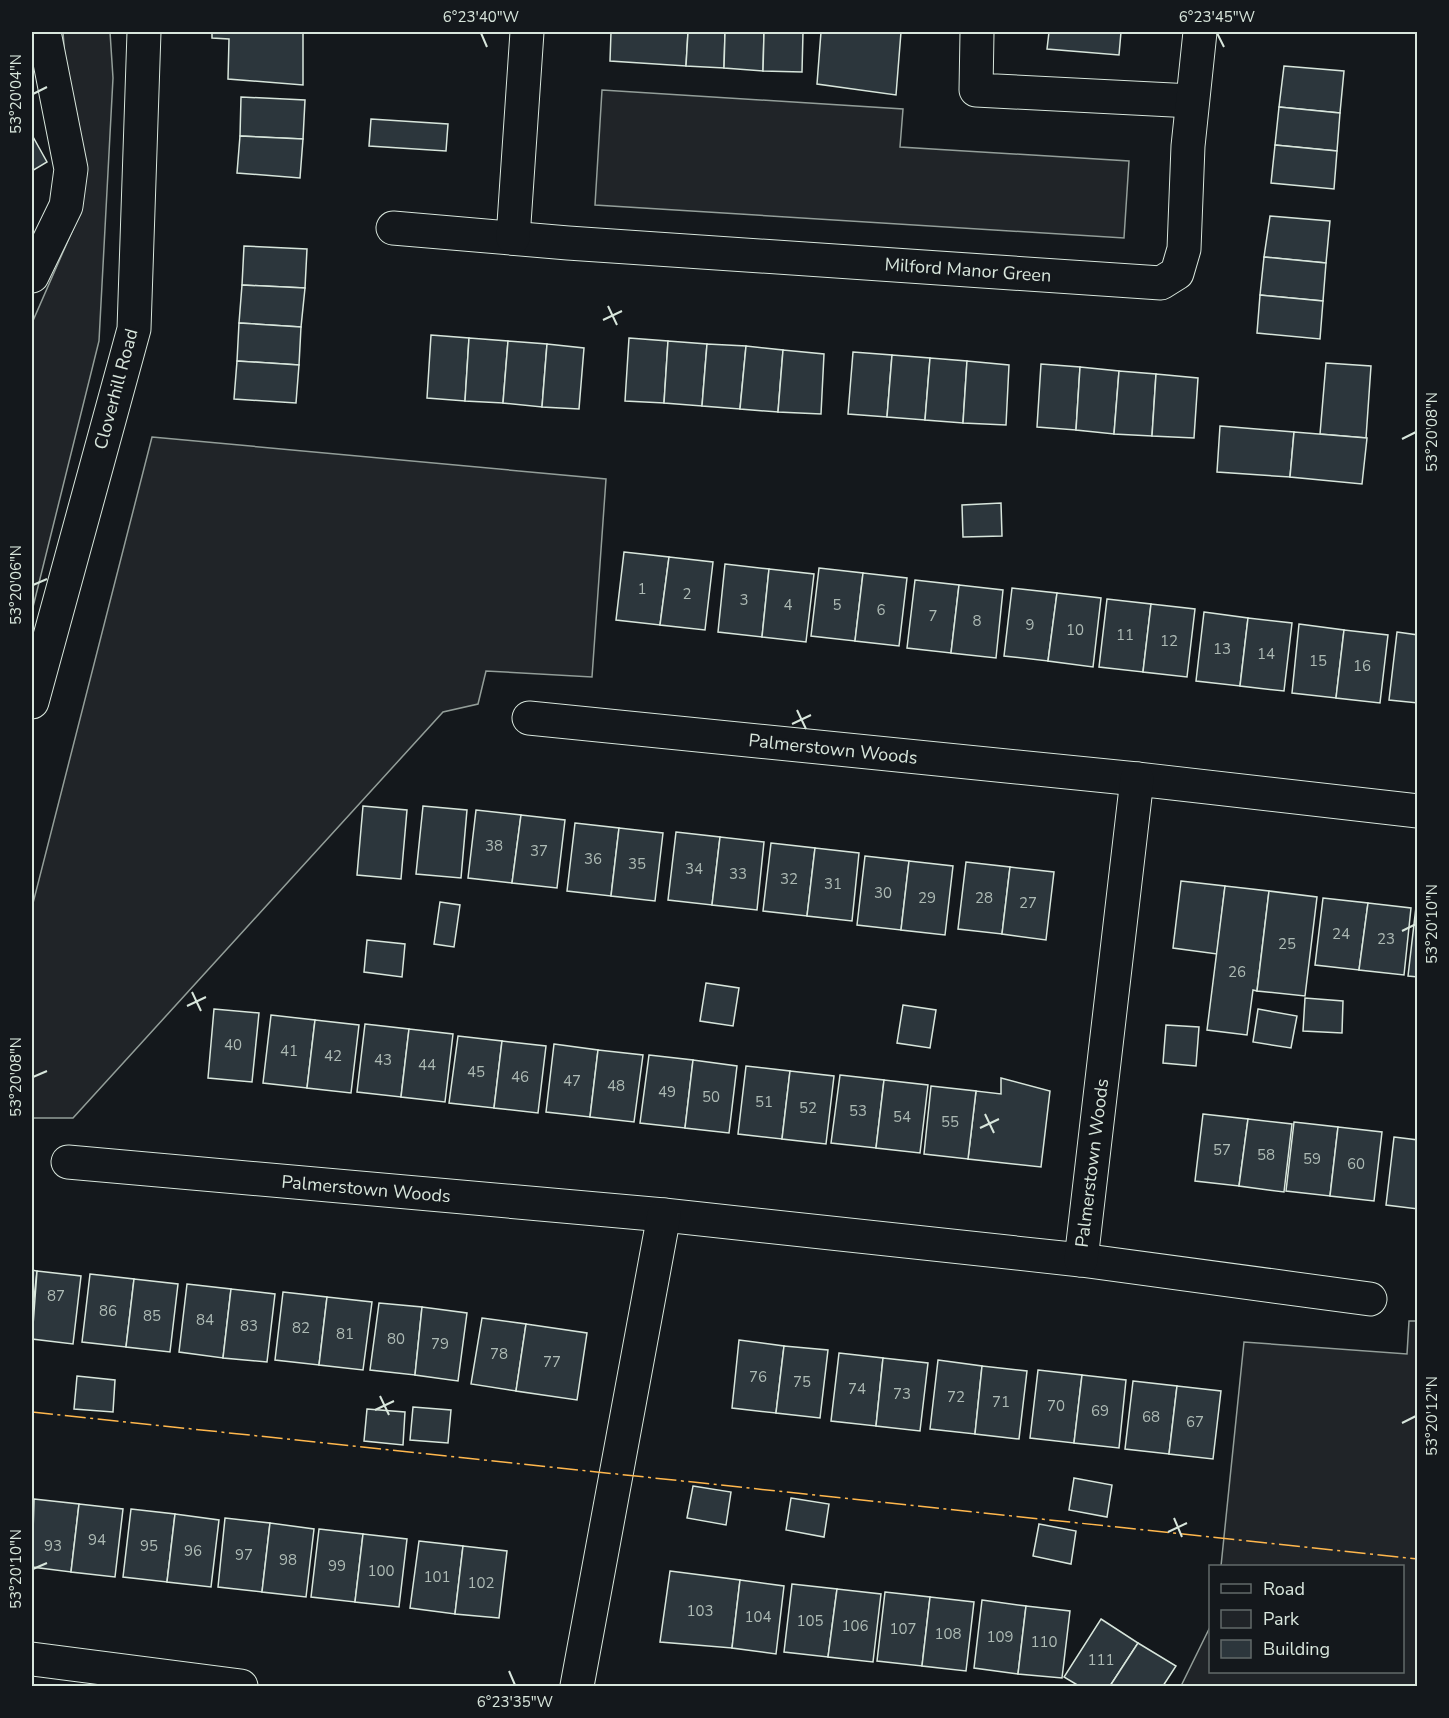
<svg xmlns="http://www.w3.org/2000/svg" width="1449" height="1718" font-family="'Nunito Sans',sans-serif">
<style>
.green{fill:#202428;stroke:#939e99;stroke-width:1.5}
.building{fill:#2c363c;stroke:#d8e6dc;stroke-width:1.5}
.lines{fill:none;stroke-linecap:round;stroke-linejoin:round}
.minor-casing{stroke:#d8e6dc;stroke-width:35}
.minor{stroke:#14181c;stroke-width:33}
.power{stroke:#ffb74d;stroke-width:1.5;stroke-dasharray:21 4.5 3 4.5;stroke-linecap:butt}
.ticks{fill:none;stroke:#d8e6dc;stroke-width:2}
.labels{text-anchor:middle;stroke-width:4.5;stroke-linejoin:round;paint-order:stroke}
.number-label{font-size:15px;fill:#adbab4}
.street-label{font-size:18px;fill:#d8e6dc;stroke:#14181c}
.neatline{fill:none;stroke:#d8e6dc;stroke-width:2}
.ticks-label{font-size:15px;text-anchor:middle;fill:#d8e6dc}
</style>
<rect width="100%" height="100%" fill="#14181c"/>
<g class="green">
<polygon points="63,32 110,32 113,78 99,341 32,611 32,323 77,220"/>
<polygon points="602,90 903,109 900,147 1129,161 1124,238 595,205"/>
<polygon points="152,437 606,479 592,677 486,671 478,704 443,712 73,1118 32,1118 32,907"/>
<polygon points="1409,1321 1418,1321 1417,1686 1181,1686 1210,1627 1210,1672 1402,1672 1402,1566 1221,1566 1244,1342 1407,1354"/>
</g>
<g class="building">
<polygon points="212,32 303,32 303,85 228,79 229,39 212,38"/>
<polygon points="611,32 688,32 686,66 610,61"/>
<polygon points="688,32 725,32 724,68 686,66"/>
<polygon points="725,32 764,32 763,71 724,68"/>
<polygon points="764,32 803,32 802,72 763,71"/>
<polygon points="821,32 901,32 896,95 817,84"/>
<polygon points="1049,32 1121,32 1119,55 1047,49"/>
<polygon points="1284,66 1344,71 1340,113 1279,107"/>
<polygon points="241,97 305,100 303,139 240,136"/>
<polygon points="1279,107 1340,113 1337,151 1275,145"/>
<polygon points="371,119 448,124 446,151 369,146"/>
<polygon points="32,135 47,162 32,171"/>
<polygon points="240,136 303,139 300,178 237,173"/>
<polygon points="1275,145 1337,151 1334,189 1271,183"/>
<polygon points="1270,216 1330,221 1326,263 1264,257"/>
<polygon points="244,246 307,249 305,288 242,285"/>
<polygon points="1264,257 1326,263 1323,301 1260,295"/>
<polygon points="242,285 305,288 301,327 239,323"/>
<polygon points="1260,295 1323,301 1320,339 1257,333"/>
<polygon points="239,323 301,327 299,365 237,361"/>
<polygon points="431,335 469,338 465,401 427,398"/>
<polygon points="469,338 508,341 503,403 465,401"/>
<polygon points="629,338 668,341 664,403 625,401"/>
<polygon points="508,341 547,344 542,407 503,403"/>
<polygon points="668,341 707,344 702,406 664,403"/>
<polygon points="547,344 584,348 579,409 542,407"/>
<polygon points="707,344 746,346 740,409 702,406"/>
<polygon points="746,346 783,350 778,412 740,409"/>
<polygon points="783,350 824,354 821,414 778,412"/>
<polygon points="853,352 892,355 887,417 848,414"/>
<polygon points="892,355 930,358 925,420 887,417"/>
<polygon points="930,358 967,361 963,423 925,420"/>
<polygon points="237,361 299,365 296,403 234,399"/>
<polygon points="967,361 1009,365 1006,425 963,423"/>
<polygon points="1326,363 1371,366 1366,438 1320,434"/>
<polygon points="1041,364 1080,367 1076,430 1037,427"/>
<polygon points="1080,367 1119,371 1114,434 1076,430"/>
<polygon points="1119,371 1156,374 1152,436 1114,434"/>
<polygon points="1156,374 1198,378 1194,438 1152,436"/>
<polygon points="1220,426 1294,432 1290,477 1217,472"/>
<polygon points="1294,432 1367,438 1362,484 1290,477"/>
<polygon points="1001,503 1002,536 963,537 962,505"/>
<polygon points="624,552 669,557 660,625 616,620"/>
<polygon points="669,557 713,562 705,630 660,625"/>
<polygon points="725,564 769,569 762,637 718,632"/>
<polygon points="819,568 863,573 855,641 811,636"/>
<polygon points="769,569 814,574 806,642 762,637"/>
<polygon points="863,573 907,578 899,646 855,641"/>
<polygon points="915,580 959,585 951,653 907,648"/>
<polygon points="959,585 1003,590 996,658 951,653"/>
<polygon points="1012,588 1057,593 1048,661 1004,656"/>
<polygon points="1057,593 1101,598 1093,667 1048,661"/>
<polygon points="1107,599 1151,604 1143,672 1099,667"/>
<polygon points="1151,604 1195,609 1187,677 1143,672"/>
<polygon points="1204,612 1248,618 1240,686 1196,681"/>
<polygon points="1248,618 1292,623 1284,691 1240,686"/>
<polygon points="1299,624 1344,630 1336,698 1292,693"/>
<polygon points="1344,630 1388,635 1380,703 1336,698"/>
<polygon points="1397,632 1418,635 1418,703 1389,700"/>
<polygon points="363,806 407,810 401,879 357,875"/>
<polygon points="423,806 467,810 461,878 416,874"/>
<polygon points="476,810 521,815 512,883 468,878"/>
<polygon points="521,815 565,820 557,888 512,883"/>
<polygon points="575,823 619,828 611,896 567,891"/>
<polygon points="619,828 663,833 655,901 611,896"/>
<polygon points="676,832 720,837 712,905 668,900"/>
<polygon points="720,837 764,842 757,910 712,905"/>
<polygon points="771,843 815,848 807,916 763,911"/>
<polygon points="815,848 859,853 852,921 807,916"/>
<polygon points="865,856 909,861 901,930 857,925"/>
<polygon points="909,861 953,866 945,935 901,930"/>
<polygon points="966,862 1010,867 1002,934 958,929"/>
<polygon points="1010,867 1054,872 1046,940 1002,934"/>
<polygon points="1181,881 1225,886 1217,954 1173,948"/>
<polygon points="1225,886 1269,891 1257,991 1253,990 1247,1035 1207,1030"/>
<polygon points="1269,891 1317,897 1305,996 1257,991"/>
<polygon points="1323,898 1368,903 1359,970 1315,965"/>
<polygon points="440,902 460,905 454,947 434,944"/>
<polygon points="1368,903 1411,908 1404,975 1359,970"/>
<polygon points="1416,907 1418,908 1418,977 1408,976"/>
<polygon points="367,940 405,944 402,977 364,972"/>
<polygon points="706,983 739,988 733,1026 700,1021"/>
<polygon points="1305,998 1343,1001 1342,1033 1303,1031"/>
<polygon points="903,1005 936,1010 930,1048 897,1043"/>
<polygon points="214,1009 259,1013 252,1082 208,1078"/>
<polygon points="1258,1009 1297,1016 1291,1048 1253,1042"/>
<polygon points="271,1015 315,1020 307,1088 263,1083"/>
<polygon points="315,1020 359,1025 351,1093 307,1088"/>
<polygon points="365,1024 409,1029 401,1097 357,1092"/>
<polygon points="1166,1025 1199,1027 1196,1066 1163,1063"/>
<polygon points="409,1029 453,1034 445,1102 401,1097"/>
<polygon points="458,1036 502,1041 494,1108 449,1103"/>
<polygon points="502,1041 546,1046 538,1113 494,1108"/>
<polygon points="554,1044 598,1050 590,1117 546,1112"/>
<polygon points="598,1050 643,1055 634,1122 590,1117"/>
<polygon points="649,1055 693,1060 685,1128 640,1123"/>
<polygon points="693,1060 737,1066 729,1133 685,1128"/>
<polygon points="746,1066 790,1071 782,1139 738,1134"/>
<polygon points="790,1071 834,1076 826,1144 782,1139"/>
<polygon points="840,1075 884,1080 876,1148 831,1143"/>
<polygon points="1001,1078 1050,1091 1041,1167 968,1159 976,1091 1001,1094"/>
<polygon points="884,1080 928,1085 920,1153 876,1148"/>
<polygon points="931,1086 976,1091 968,1159 924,1154"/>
<polygon points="1203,1114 1248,1119 1239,1186 1195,1181"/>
<polygon points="1248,1119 1292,1124 1284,1192 1239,1186"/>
<polygon points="1294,1122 1338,1127 1330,1196 1286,1191"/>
<polygon points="1338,1127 1382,1132 1374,1201 1330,1196"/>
<polygon points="1394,1137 1418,1140 1418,1209 1386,1205"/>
<polygon points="32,1270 37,1271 32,1317"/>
<polygon points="37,1271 81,1276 73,1344 32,1339"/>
<polygon points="90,1274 134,1279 126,1347 82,1342"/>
<polygon points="134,1279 178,1284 170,1352 126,1347"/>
<polygon points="187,1284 231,1289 223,1358 179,1352"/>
<polygon points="231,1289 275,1294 267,1362 223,1358"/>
<polygon points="283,1292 327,1297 319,1365 275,1360"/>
<polygon points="327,1297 372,1302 363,1370 319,1365"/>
<polygon points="379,1303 422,1307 415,1375 370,1370"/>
<polygon points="422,1307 467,1313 458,1381 415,1375"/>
<polygon points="482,1318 526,1324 516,1391 471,1384"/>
<polygon points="526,1324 587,1333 577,1400 516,1391"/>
<polygon points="739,1340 784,1346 776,1413 732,1408"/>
<polygon points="784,1346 828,1350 820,1418 776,1413"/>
<polygon points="839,1353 883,1358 876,1426 831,1421"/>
<polygon points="883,1358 928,1363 920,1431 876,1426"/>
<polygon points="938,1360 982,1366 975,1434 930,1429"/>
<polygon points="982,1366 1027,1371 1019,1439 975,1434"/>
<polygon points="1038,1370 1082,1375 1074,1443 1030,1438"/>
<polygon points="1082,1375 1126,1380 1119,1448 1074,1443"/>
<polygon points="77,1376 115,1380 113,1412 74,1409"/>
<polygon points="1133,1381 1177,1386 1169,1454 1125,1449"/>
<polygon points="1177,1386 1221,1391 1213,1459 1169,1454"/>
<polygon points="413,1407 451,1410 448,1443 410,1440"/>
<polygon points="367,1409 405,1412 403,1445 364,1441"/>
<polygon points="1074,1478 1112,1485 1107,1517 1069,1510"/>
<polygon points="693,1486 731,1492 726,1525 687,1518"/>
<polygon points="791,1498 829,1504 824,1537 786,1530"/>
<polygon points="34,1499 79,1504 71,1572 32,1567"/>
<polygon points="79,1504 123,1509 115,1577 71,1572"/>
<polygon points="131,1509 175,1514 167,1582 123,1577"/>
<polygon points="175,1514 219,1520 211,1587 167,1582"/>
<polygon points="225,1518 270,1523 262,1592 218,1587"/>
<polygon points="270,1523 314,1529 306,1597 262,1592"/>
<polygon points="1039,1524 1076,1531 1071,1564 1033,1556"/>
<polygon points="319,1529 363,1534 355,1602 311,1597"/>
<polygon points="363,1534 407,1539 399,1607 355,1602"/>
<polygon points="419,1541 463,1546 455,1614 410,1608"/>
<polygon points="463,1546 507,1551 499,1618 455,1614"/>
<polygon points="670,1571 740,1580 732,1648 660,1642"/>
<polygon points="740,1580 784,1586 776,1654 732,1648"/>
<polygon points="792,1584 837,1589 828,1657 784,1652"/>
<polygon points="837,1589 881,1594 873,1662 828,1657"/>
<polygon points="885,1592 930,1597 922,1666 877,1661"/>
<polygon points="930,1597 974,1602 966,1671 922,1666"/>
<polygon points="982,1600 1026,1606 1018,1674 974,1668"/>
<polygon points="1026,1606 1070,1611 1062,1678 1018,1674"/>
<polygon points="1101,1619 1138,1643 1110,1686 1079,1686 1064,1677"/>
<polygon points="1138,1643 1176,1666 1163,1686 1110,1686"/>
</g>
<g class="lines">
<defs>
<g id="minor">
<polyline points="977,33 976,90 1192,101"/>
<polyline points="393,228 568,243 1161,283 1177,273 1184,249 1188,146 1200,32"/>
<polyline points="513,238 527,32"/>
<polyline points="32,276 66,206 71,169 44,32"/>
<polyline points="32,702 134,329 144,32"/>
<polyline points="529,718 1137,779 1418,811"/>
<polyline points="68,1162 664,1215 1081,1260 1370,1299"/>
<polyline points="1081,1260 1137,779"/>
<polyline points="32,1659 241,1686"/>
<polyline points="577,1686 664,1215"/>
</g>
</defs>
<use href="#minor" class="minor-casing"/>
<use href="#minor" class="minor"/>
<polyline class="power" points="32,1412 1418,1559"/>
</g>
<path class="ticks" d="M481,33L487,47M1217,33L1224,47M33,94L47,87M608,306L617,325M603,320L622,311M1402,439L1416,432M33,585L47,579M797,710L806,729M792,724L811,715M1402,931L1416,924M192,992L201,1011M187,1006L206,997M33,1077L47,1071M985,1114L994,1133M980,1128L999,1119M380,1396L389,1415M375,1410L394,1401M1402,1423L1416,1416M1174,1518L1182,1537M1168,1532L1187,1523M33,1569L47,1563M509,1671L515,1685"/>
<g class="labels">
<g class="number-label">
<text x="642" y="594">1</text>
<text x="687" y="599">2</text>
<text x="744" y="605">3</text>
<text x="788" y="610">4</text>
<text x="837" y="610">5</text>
<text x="881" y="615">6</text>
<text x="933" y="621">7</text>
<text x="977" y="626">8</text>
<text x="1030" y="630">9</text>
<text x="1075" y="635">10</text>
<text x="1125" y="640">11</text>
<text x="1169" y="646">12</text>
<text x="1222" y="654">13</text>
<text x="1266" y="659">14</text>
<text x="1318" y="666">15</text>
<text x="1362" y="671">16</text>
<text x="494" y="851">38</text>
<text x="539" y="856">37</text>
<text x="593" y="864">36</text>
<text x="637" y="869">35</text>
<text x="694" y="874">34</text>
<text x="738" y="879">33</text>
<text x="789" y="884">32</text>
<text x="833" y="889">31</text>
<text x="883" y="898">30</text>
<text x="927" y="903">29</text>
<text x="984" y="903">28</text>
<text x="1028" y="908">27</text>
<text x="1341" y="939">24</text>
<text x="1386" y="944">23</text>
<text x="1287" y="949">25</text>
<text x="1237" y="977">26</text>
<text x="233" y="1050">40</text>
<text x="289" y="1056">41</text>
<text x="333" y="1061">42</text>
<text x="383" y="1065">43</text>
<text x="427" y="1070">44</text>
<text x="476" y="1077">45</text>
<text x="520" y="1082">46</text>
<text x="572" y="1086">47</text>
<text x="616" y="1091">48</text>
<text x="667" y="1097">49</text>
<text x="711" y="1102">50</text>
<text x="764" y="1107">51</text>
<text x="808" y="1113">52</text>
<text x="858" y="1116">53</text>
<text x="902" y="1122">54</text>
<text x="950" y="1127">55</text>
<text x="1222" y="1155">57</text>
<text x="1266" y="1160">58</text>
<text x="1312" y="1164">59</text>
<text x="1356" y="1169">60</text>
<text x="56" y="1301">87</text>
<text x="108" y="1316">86</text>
<text x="152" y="1321">85</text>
<text x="205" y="1325">84</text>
<text x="249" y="1331">83</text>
<text x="301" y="1333">82</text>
<text x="345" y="1339">81</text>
<text x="396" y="1344">80</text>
<text x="440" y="1349">79</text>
<text x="499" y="1359">78</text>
<text x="552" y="1367">77</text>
<text x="758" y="1382">76</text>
<text x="802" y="1387">75</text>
<text x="857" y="1394">74</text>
<text x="902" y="1399">73</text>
<text x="956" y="1402">72</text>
<text x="1001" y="1407">71</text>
<text x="1056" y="1411">70</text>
<text x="1100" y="1416">69</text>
<text x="1151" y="1422">68</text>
<text x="1195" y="1427">67</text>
<text x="97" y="1545">94</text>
<text x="53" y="1551">93</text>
<text x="149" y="1551">95</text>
<text x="193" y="1556">96</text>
<text x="244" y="1560">97</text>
<text x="288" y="1565">98</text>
<text x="337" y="1571">99</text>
<text x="381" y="1576">100</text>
<text x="437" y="1582">101</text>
<text x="481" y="1588">102</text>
<text x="700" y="1616">103</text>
<text x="758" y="1622">104</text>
<text x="810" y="1626">105</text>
<text x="855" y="1631">106</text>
<text x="903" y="1634">107</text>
<text x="948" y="1639">108</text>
<text x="1000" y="1642">109</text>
<text x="1044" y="1647">110</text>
<text x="1101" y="1665">111</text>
</g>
<g class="street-label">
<text transform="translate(968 270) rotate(4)" y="6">Milford Manor Green</text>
<text transform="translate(116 389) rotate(-75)" y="6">Cloverhill Road</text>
<text transform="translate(833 749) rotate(6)" y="6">Palmerstown Woods</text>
<text transform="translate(1092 1163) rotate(-83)" y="6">Palmerstown Woods</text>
<text transform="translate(366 1189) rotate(5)" y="6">Palmerstown Woods</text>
</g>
</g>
<rect width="1449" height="1718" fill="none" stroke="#14181c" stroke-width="66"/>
<rect x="1209" y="1565" width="195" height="108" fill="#14181c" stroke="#626a69" stroke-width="1.5"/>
<rect x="1221" y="1584" width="30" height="9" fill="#14181c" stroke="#626a69" stroke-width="1.5"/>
<text x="1263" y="1595" font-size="18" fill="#d8e6dc">Road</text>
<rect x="1221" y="1610" width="30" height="18" fill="#202428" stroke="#626a69" stroke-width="1.5"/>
<text x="1263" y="1625" font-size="18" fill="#d8e6dc">Park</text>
<rect x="1221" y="1640" width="30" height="18" fill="#2c363c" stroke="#626a69" stroke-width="1.5"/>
<text x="1263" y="1655" font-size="18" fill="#d8e6dc">Building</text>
<rect x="33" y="33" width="1383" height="1652" class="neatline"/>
<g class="ticks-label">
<text x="481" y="22">6°23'40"W</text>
<text x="1217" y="22">6°23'45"W</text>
<text transform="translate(16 94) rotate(-90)" y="5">53°20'04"N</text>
<text transform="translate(1432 432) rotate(-90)" y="5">53°20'08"N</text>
<text transform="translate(16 585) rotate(-90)" y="5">53°20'06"N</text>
<text transform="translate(1432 924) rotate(-90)" y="5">53°20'10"N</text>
<text transform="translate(16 1077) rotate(-90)" y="5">53°20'08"N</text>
<text transform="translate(1432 1416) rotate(-90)" y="5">53°20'12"N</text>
<text transform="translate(16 1569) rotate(-90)" y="5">53°20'10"N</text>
<text x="515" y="1707">6°23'35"W</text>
</g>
</svg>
